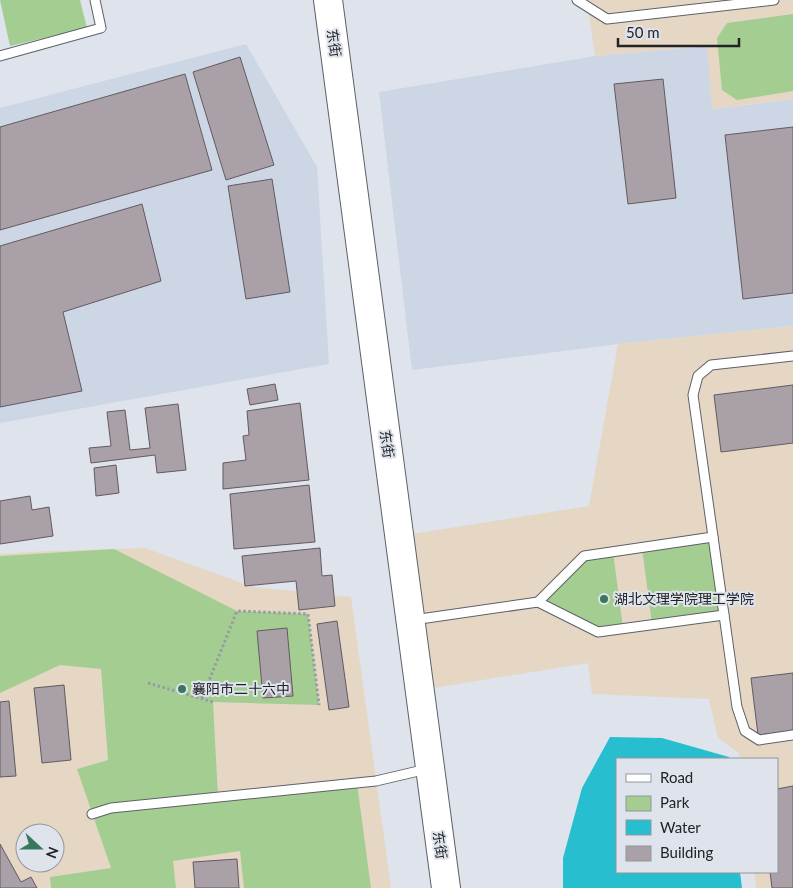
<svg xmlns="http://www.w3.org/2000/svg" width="793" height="888" font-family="Lato,'Noto Sans SC',sans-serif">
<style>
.built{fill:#cdd6e5}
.education{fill:#e5d7c4;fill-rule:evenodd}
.green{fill:#a4ce91}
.water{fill:#27bfd0}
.building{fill:#a9a1a7;stroke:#625a60}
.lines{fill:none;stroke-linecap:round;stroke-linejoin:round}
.service-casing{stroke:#5c6168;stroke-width:11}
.primary-casing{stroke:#5c6168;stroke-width:30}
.path{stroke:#989ca2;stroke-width:3;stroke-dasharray:2.5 2.5;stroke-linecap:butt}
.service{stroke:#fff;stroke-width:9}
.primary{stroke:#fff;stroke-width:28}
.poi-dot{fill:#3b765f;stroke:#dee3ec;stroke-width:2}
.labels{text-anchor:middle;stroke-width:4;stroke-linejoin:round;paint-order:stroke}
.street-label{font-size:14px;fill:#212326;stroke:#dee3ec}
.poi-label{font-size:14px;fill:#212326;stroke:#dee3ec;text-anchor:start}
</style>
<rect width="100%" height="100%" fill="#dee3ec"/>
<g class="built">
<polygon points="246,44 317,167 329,364 0,423 0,108"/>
<polygon points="708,46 713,109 793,99 793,326 618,344 412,370 379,92 595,56"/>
</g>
<g class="education">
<polygon points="587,0 793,0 793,99 712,109 707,46 595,56"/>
<polygon points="793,326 793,888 756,888 754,872 777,872 777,759 740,759 739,753 718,738 709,699 592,694 588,663 427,689 406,535 589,506 618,344"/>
<path d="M145,548L253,587L351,597L391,888H0V554L48,551ZM25,833H55V863H25Z"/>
</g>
<g class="green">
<polygon points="0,0 80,0 87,28 10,46"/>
<polygon points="793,14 793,91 737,100 722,90 717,38 727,23"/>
<polygon points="713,537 724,615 652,624 642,548"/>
<polygon points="114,549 237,611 308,614 319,705 213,702 218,797 357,783 371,888 244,888 240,851 173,861 176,888 51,888 50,877 111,868 77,769 108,760 101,669 60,665 0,693 0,556"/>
<polygon points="613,552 623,628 598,632 538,602 584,556"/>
</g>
<polygon class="water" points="610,737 662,738 729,757 729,759 617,759 617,872 740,872 742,888 563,888 563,858 582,788"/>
<g class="building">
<polygon points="240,57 274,165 226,180 193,72"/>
<polygon points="185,74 212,170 0,230 0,127"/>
<polygon points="663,79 676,198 628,204 614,84"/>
<polygon points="793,127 793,293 743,299 725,135"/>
<polygon points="272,179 290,292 246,299 228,186"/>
<polygon points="142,204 161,281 63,312 82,391 0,407 0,246"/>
<polygon points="275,384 278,400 250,405 247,389"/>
<polygon points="793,385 793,443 721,452 714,395"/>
<polygon points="300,403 309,480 223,489 223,463 246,460 243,436 249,435 247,411"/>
<polygon points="178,404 186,470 157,473 155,455 91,463 89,448 111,446 107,412 125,410 130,450 150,448 145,408"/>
<polygon points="116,465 119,493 96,496 94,468"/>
<polygon points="309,485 315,542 234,549 230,494"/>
<polygon points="30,496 32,510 49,507 53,536 0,544 0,501"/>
<polygon points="320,548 322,576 332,575 335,606 299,610 296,581 245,586 242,556"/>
<polygon points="337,621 349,707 329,710 317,624"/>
<polygon points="287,628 293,696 263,698 257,631"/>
<polygon points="793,673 793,731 758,735 751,678"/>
<polygon points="64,685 71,760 42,763 34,688"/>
<polygon points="9,701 16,776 0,777 0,702"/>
<polygon points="793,786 793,888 772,888 770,872 777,872 777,789"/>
<polygon points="0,844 21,882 31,877 37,888 0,888"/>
<polygon points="237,859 239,888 195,888 193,862"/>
</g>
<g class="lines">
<defs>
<g id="service">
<polyline points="577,0 607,19 774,0"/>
<polyline points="0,56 101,28 95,0"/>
<polyline points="793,356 711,365 698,376 693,395 737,707 745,731 759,740 793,735"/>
<polyline points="713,537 584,556 538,602 598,632 724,615"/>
<polyline points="413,620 538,602"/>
<polyline points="92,814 111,808 376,781 427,769"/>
</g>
<polyline id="primary" points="328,0 446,888"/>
</defs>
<use href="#service" class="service-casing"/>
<use href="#primary" class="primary-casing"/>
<g class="path">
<polyline points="148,683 213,702"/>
<polyline points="202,698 237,611 308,614 319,705"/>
</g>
<use href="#service" class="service"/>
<use href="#primary" class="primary"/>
</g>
<g class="poi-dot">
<circle cx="604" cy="599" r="5"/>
<circle cx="182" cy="689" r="5"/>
</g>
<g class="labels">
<g class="street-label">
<text transform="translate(334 43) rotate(82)" y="5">东街</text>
<text transform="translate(387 444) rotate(82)" y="5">东街</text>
<text transform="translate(440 845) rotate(82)" y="5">东街</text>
</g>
<g class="poi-label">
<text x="614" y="604">湖北文理学院理工学院</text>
<text x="192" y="694">襄阳市二十六中</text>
</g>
</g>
<rect x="616" y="758" width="162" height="115" fill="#dee3ec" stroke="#92969d"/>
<rect x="626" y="774" width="25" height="8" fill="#ffffff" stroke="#92969d"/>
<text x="660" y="783" font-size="15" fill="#212326">Road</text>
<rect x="626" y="796" width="25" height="15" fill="#a4ce91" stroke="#92969d"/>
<text x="660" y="808" font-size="15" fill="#212326">Park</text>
<rect x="626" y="820" width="25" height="15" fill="#27bfd0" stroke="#92969d"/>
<text x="660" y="833" font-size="15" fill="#212326">Water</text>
<rect x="626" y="846" width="25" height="15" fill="#a9a1a7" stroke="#92969d"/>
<text x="660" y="858" font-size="15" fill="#212326">Building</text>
<g transform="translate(40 848) rotate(111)"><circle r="24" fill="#dee3ec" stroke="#92969d"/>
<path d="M0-4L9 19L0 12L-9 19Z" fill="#3b765f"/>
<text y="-8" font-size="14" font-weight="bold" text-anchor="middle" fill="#212326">N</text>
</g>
<path d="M618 38v8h121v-8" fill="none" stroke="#212326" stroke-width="2.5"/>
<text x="626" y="38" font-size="15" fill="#212326" stroke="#dee3ec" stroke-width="4" paint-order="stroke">50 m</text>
</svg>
